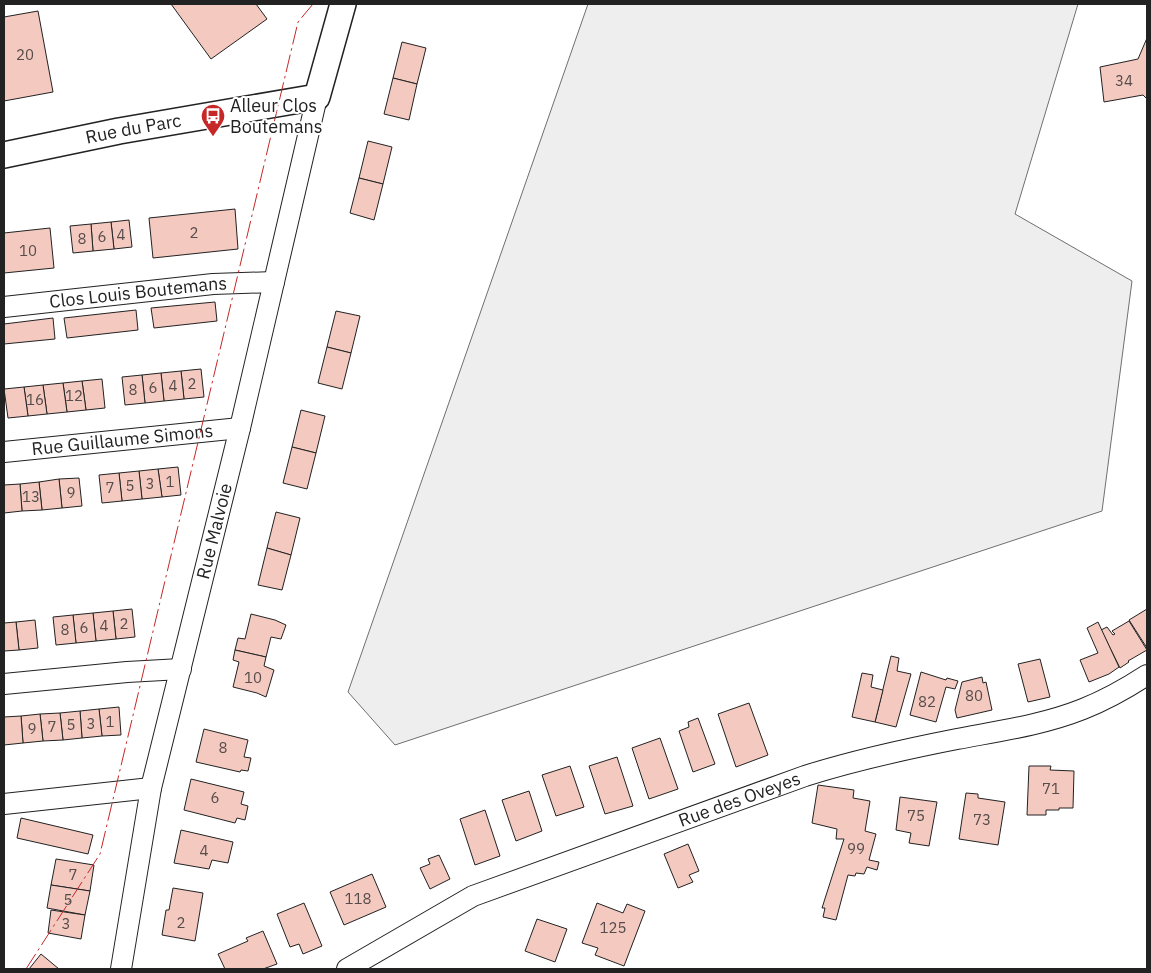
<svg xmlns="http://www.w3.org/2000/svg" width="1151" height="973" font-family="'IBM Plex Sans',sans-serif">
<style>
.green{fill:#eee;stroke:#6f6f6f}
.building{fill:#f3c9c0;stroke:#222}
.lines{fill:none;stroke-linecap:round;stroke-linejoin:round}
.minor-casing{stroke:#222;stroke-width:22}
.tertiary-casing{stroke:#222;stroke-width:28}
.minor{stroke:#fff;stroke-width:20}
.tertiary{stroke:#fff;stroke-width:25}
.power{stroke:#c62828;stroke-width:1;stroke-dasharray:18 4 2.5 4;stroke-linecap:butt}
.labels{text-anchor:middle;stroke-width:4;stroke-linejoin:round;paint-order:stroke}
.number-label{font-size:15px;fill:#564c4a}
.poi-label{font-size:18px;fill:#222;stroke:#fff;text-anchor:start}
.street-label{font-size:18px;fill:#222;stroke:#fff}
</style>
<rect width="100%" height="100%" fill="#fff"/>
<polygon class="green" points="588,4 1078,4 1015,214 1132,281 1102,511 395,745 348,692"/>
<g class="building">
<polygon points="171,4 256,4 267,19 211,59"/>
<polygon points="38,11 53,92 4,101 4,17"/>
<polygon points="1147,38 1147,99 1143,95 1104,102 1100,67 1138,59"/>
<polygon points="402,42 426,48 417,84 393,78"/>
<polygon points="393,78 417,84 409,120 384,114"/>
<polygon points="368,141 392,147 383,184 359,178"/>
<polygon points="359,178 383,184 374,220 350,213"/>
<polygon points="235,209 238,249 153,258 149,218"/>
<polygon points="129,220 132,247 114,249 111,222"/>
<polygon points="111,222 114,249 93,251 91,224"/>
<polygon points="91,224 93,251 73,253 70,226"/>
<polygon points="50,228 54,268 4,273 4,233"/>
<polygon points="215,302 217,321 154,328 151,308"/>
<polygon points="136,310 138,330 67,338 64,318"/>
<polygon points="336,311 360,316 351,353 327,347"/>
<polygon points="53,318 55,339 4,344 4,324"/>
<polygon points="327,347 351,353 342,389 318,383"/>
<polygon points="201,369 204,397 184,399 181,371"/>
<polygon points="181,371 184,399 164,401 161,373"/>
<polygon points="161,373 164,401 145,403 142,375"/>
<polygon points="142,375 145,403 125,405 122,377"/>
<polygon points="102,379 105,408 86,410 82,381"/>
<polygon points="82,381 86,410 67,412 63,383"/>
<polygon points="63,383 67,412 47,414 43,385"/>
<polygon points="43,385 47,414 28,416 24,387"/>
<polygon points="24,387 28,416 8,418 4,389"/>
<polygon points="301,410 325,416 316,453 292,447"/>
<polygon points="292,447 316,453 307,489 283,483"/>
<polygon points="178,467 181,495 162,497 158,469"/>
<polygon points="158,469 162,497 142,499 139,471"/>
<polygon points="139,471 142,499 122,501 119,473"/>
<polygon points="119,473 122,501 102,503 99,475"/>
<polygon points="79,478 82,506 62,508 59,479"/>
<polygon points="59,479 62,508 42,510 39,482"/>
<polygon points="39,482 42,510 22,511 20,484"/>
<polygon points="20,484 22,511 4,513 4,485"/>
<polygon points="276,512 300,518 291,555 267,548"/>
<polygon points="267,548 291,555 282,590 258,585"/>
<polygon points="132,609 135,637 116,639 113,611"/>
<polygon points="1147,609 1147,648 1129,620"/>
<polygon points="113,611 116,639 96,641 93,613"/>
<polygon points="93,613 96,641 76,643 73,615"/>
<polygon points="251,614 275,620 286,625 281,639 271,637 266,657 235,650 238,638 245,639"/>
<polygon points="73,615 76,643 56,645 53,617"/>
<polygon points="35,620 38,648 19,650 16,622"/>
<polygon points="1129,621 1147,650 1128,661 1129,662 1120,668 1101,630 1107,627 1113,635 1115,634 1112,631"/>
<polygon points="16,622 19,650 4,651 4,623"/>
<polygon points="1098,622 1119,667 1109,674 1089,682 1080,660 1098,653 1087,628"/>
<polygon points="235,650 266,657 264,666 274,670 266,697 257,693 233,687 239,662 233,660"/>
<polygon points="891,656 899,658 897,671 911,674 896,727 875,722"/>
<polygon points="1040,659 1050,697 1028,702 1018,664"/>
<polygon points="921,672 946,680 947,678 958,681 955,689 946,687 936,722 910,715"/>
<polygon points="862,673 873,675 871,687 883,690 875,722 852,717"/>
<polygon points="982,677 983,683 986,682 992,710 957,718 955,710 962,682"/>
<polygon points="749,703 768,755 736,767 718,714"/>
<polygon points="119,707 121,735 102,736 99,709"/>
<polygon points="99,709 102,736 82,738 80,711"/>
<polygon points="80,711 82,738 63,740 60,713"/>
<polygon points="60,713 63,740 43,741 40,714"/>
<polygon points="40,714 43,741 23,743 21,716"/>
<polygon points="21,716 23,743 4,745 4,717"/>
<polygon points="698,718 715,764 693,772 679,731 689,727 688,722"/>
<polygon points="204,729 248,740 244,757 251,758 248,771 241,770 240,772 196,762"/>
<polygon points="660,738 678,789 649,799 632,748"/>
<polygon points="617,757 633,806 605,814 589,766"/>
<polygon points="570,766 584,807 556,816 542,775"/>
<polygon points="1029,766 1051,766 1050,770 1074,771 1073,808 1059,808 1059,810 1046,810 1046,815 1027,815"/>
<polygon points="191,779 244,792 241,804 248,806 245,820 237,818 235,823 184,810"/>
<polygon points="818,785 854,790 853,798 870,801 865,831 876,834 869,860 879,862 877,870 867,867 864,874 856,873 855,876 848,875 836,920 823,917 825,908 822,908 844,839 836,839 837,829 812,823"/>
<polygon points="529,791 542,831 516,841 502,800"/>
<polygon points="966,793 978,794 978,798 1005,802 998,845 959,839"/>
<polygon points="900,797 937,802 929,846 909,843 911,833 896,830"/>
<polygon points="485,810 500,856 475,865 460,819"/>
<polygon points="21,818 93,835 88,854 17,838"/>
<polygon points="181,830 233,842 228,863 212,860 209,869 174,863"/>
<polygon points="688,844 699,871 689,875 693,882 678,888 664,854"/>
<polygon points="439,855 450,879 430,889 420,868 430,864 428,859"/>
<polygon points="56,859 94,865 90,891 51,885"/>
<polygon points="372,874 386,907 344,925 330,892"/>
<polygon points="51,885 90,891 85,915 47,908"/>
<polygon points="173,888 203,893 195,941 162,935 166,910 169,910"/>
<polygon points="304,903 322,946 303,954 299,944 290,947 277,914"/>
<polygon points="597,903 623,913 627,904 645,911 624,966 595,955 598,948 582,943"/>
<polygon points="51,910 85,915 81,939 48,933"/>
<polygon points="537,919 567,929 555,962 525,951"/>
<polygon points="263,931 277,964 263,969 225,969 218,954 248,941 246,938"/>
<polygon points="41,954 59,969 29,969"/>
</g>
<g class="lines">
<defs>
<g id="minor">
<path id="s1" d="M4,307L213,284L274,282"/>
<path id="s2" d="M4,452L240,428"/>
<polyline points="4,684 127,672 181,669"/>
<polyline points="4,804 151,788"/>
<path id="s3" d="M121,969L151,788L240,428L317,97"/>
<path id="s4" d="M347,969L473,896L805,776C855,760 906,749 957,739C999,731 1043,725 1083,709C1106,700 1127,688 1147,675"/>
</g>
<g id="tertiary">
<path id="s5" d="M4,155L119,131L317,97L343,4"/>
</g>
</defs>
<use href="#minor" class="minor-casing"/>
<use href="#tertiary" class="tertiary-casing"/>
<use href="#minor" class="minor"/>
<use href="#tertiary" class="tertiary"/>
<polyline class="power" points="26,969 100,854 298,22 313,4"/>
</g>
<defs>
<symbol id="bus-pin" viewBox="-11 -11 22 30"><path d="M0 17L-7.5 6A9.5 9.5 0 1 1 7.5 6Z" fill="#c62828" stroke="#fff"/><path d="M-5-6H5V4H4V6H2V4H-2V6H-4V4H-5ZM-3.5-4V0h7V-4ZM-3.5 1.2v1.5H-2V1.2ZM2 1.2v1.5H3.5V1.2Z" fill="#fff"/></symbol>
</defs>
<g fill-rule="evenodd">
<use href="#bus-pin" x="199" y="102" width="28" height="38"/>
</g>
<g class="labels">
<g class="number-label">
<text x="25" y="60">20</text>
<text x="1124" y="86">34</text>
<text x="194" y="238">2</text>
<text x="121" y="240">4</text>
<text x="102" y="242">6</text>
<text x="82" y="244">8</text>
<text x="28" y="256">10</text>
<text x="192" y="389">2</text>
<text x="173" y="391">4</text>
<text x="153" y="393">6</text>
<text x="133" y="395">8</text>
<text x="74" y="401">12</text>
<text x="35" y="405">16</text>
<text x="170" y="487">1</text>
<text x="150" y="489">3</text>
<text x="130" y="491">5</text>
<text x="110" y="493">7</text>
<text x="71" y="498">9</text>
<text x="31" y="502">13</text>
<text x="124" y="629">2</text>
<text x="104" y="631">4</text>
<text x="84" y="633">6</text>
<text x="65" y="635">8</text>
<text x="253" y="683">10</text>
<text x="974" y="701">80</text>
<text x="927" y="707">82</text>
<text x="110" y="727">1</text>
<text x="91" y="729">3</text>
<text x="71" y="730">5</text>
<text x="52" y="732">7</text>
<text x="32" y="734">9</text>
<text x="223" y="753">8</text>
<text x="1051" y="794">71</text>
<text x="215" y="803">6</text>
<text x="916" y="821">75</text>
<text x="982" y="825">73</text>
<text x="856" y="854">99</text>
<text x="204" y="856">4</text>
<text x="73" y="880">7</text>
<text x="358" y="904">118</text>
<text x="68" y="905">5</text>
<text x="181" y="928">2</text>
<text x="66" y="929">3</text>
<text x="613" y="933">125</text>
</g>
<g class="poi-label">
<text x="230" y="112">Alleur Clos<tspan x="230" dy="21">Boutemans</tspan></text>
</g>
<g class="street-label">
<text dy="6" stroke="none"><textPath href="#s5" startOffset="132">Rue du Parc</textPath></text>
<text dy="6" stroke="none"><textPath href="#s1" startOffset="135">Clos Louis Boutemans</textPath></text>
<text dy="6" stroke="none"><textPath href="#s2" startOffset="119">Rue Guillaume Simons</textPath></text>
<text dy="6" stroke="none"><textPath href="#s3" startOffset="448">Rue Malvoie</textPath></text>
<text dy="6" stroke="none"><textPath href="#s4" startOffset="429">Rue des Oveyes</textPath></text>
</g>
</g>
<rect width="1151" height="973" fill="none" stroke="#222222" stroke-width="10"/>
</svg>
